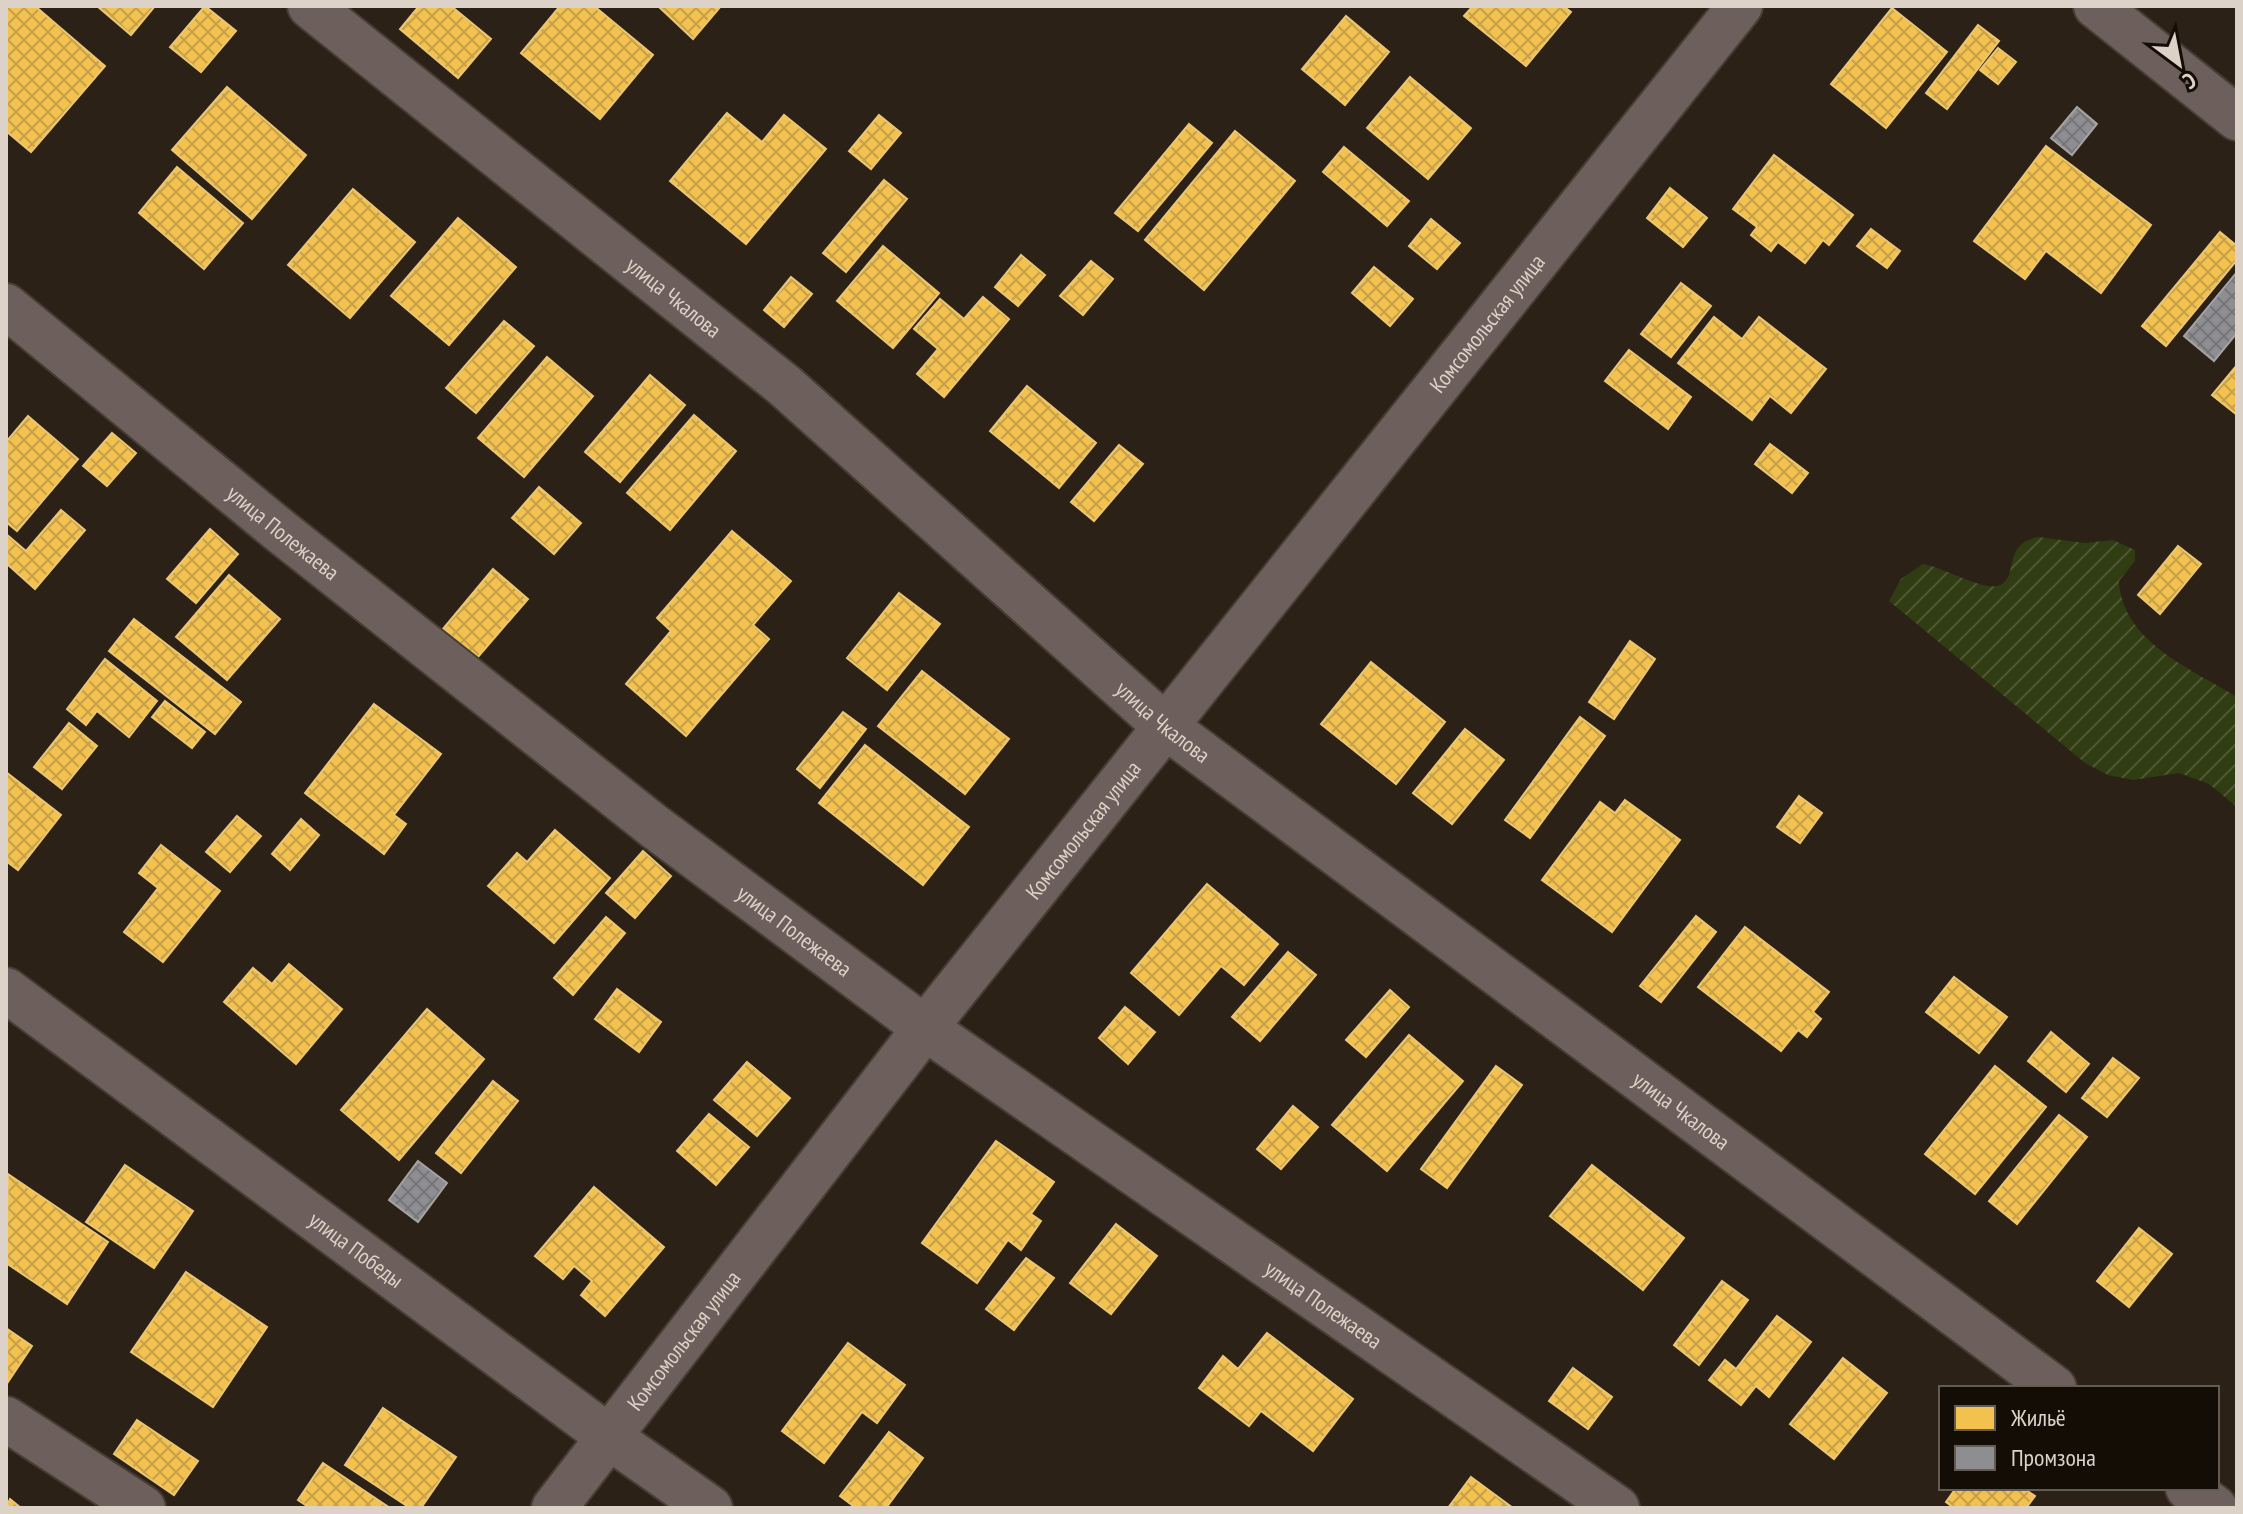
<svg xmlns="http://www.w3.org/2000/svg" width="2243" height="1514" font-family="'PT Sans Narrow',sans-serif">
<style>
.garden{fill:url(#garden-furrows)}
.homes{fill:url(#homes-cross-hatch);stroke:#ecc672;stroke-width:2}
.industry{fill:url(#industry-cross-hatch);stroke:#a5a2a2;stroke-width:2}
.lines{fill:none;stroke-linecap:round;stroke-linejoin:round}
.minor-casing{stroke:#463d35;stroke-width:48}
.minor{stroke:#6d5f5b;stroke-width:44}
.labels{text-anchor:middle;stroke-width:8;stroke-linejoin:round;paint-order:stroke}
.street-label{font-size:22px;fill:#ddd2c7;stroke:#140d06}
</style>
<defs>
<pattern id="garden-furrows" width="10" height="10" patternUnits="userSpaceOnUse" patternTransform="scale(2)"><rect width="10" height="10" fill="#303c12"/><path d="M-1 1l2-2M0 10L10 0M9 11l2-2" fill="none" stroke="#4e5733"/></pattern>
<pattern id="homes-cross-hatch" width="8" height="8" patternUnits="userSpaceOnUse" patternTransform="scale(2)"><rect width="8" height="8" fill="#f2c14e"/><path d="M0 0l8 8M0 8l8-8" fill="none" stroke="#c6a04a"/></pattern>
<pattern id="industry-cross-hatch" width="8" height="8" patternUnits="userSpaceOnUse" patternTransform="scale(2)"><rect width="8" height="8" fill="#8d8d92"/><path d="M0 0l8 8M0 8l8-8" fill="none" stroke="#767678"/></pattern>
</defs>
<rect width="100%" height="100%" fill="#2b2117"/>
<path class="garden" d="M2038,537L2085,543L2113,540L2135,550V561L2119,581C2122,642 2192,669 2237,697V807L2209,784L2179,773L2133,780L2108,775L2085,763L1889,601L1901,579L1923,564C1943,567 1981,590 1997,586C2021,580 2000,544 2038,537Z"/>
<g class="homes">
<polygon points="6,6 35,6 105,66 31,152 6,131"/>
<polygon points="97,6 155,6 131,35"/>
<polygon points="205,6 236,31 201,72 170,47"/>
<polygon points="419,6 451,6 491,39 458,78 400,29"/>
<polygon points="560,6 594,6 653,55 600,119 521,53"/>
<polygon points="658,6 721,6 693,39"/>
<polygon points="1473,6 1563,6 1571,12 1526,66 1464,16"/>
<polygon points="1892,8 1947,52 1886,128 1831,84"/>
<polygon points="1346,16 1389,52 1345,105 1302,69"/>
<polygon points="1978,25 1999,41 1947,109 1926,93"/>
<polygon points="1998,48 2016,62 1998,84 1980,70"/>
<polygon points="1410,77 1471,128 1428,179 1367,128"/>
<polygon points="227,87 306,155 252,219 172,150"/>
<polygon points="727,113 762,142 784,115 826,149 746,244 670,181"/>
<polygon points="879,115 901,133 871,169 849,151"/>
<polygon points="1189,124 1212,143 1138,231 1115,213"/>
<polygon points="1235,131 1295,181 1204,290 1145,240"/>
<polygon points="2046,146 2151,225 2101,293 2046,251 2025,279 1974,241"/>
<polygon points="1344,147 1409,201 1387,226 1323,172"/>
<polygon points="1774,155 1853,215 1829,245 1823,240 1805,263 1778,242 1771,251 1751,235 1757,227 1733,209"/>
<polygon points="177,167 243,223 204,269 139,213"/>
<polygon points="884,180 907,199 846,272 823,253"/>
<polygon points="1670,188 1707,218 1683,247 1647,218"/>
<polygon points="353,189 415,242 350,318 288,265"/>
<polygon points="458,218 516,267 449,345 391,296"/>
<polygon points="1431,219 1460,243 1437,269 1409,246"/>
<polygon points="1871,229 1900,251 1887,268 1857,246"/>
<polygon points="2220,232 2237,246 2237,260 2166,346 2142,326"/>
<polygon points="883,246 939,293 893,348 837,301"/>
<polygon points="1021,255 1045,275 1018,306 995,287"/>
<polygon points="1091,261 1113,279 1083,315 1060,296"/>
<polygon points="1374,267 1413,299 1390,326 1352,293"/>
<polygon points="791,277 812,294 784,327 764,310"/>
<polygon points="1681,283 1711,306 1671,357 1641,334"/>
<polygon points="983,297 1009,319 944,397 917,374 938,349 914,329 940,299 964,319"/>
<polygon points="1714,317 1742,339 1759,317 1826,369 1791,413 1770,396 1752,420 1678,363"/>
<polygon points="504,321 534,346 476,413 446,388"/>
<polygon points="1629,350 1691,397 1668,429 1605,381"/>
<polygon points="547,357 593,396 524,477 478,438"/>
<polygon points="2237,365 2237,415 2212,395"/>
<polygon points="650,375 685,405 620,482 585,452"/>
<polygon points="1027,386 1096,443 1059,488 990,431"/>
<polygon points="694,415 736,451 670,530 627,493"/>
<polygon points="28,416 78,459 17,531 6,522 6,442"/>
<polygon points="112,433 136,453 107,486 83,466"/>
<polygon points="1770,444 1808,473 1792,493 1755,464"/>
<polygon points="1119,445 1143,464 1094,521 1071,502"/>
<polygon points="539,487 581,523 554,554 512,518"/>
<polygon points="61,510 85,530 35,589 6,563 6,534 26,551"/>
<polygon points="210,529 238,554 196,603 167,579"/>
<polygon points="732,531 791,581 753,625 769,639 686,736 626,684 671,631 657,618"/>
<polygon points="2178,546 2201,564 2160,614 2138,595"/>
<polygon points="493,569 528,599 477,658 443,629"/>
<polygon points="229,575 280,619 227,680 176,637"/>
<polygon points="899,593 940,624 887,690 847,658"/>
<polygon points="134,619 241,702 215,734 109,651"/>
<polygon points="1630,641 1655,659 1614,719 1589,702"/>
<polygon points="105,659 157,701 129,737 97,711 86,725 67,709"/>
<polygon points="1371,662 1445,722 1396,784 1321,724"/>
<polygon points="922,671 1009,739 965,794 878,726"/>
<polygon points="165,701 205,732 192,748 152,717"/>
<polygon points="374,704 441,754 394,815 406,824 384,854 305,793"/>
<polygon points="843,712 866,729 820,788 797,769"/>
<polygon points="1580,717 1605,736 1530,838 1505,820"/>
<polygon points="69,723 97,746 62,789 34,767"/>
<polygon points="1465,729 1504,760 1452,824 1413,793"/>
<polygon points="865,745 969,827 923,885 819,803"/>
<polygon points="6,772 61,815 18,870 6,861"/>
<polygon points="1799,796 1822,813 1800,843 1777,827"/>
<polygon points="1625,800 1680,840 1612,932 1542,880 1600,802 1615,813"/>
<polygon points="237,816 261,836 230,872 206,852"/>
<polygon points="301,819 319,835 290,870 272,854"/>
<polygon points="555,830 610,878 554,943 488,886 517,853 527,862"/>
<polygon points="161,845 220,891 163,962 124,932 158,888 139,873"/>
<polygon points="643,851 671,876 635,918 606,893"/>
<polygon points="1207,884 1278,944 1244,985 1221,966 1179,1015 1131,973"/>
<polygon points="1696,916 1716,932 1661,1002 1640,986"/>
<polygon points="606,917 625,933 573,995 554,978"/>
<polygon points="1745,927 1829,992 1813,1012 1821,1019 1807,1037 1798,1030 1781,1051 1698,987"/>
<polygon points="1288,952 1316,975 1260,1041 1232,1017"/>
<polygon points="289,964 342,1009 296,1064 224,1002 253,968 272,984"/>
<polygon points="1954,977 2007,1017 1979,1053 1926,1012"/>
<polygon points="617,989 661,1022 639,1052 595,1019"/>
<polygon points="1390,990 1409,1007 1366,1057 1346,1040"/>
<polygon points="1125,1007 1155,1032 1128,1064 1099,1038"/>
<polygon points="427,1009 484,1059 399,1160 341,1110"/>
<polygon points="2051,1032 2089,1064 2066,1092 2028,1061"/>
<polygon points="1409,1035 1463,1081 1387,1171 1332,1125"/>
<polygon points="2113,1058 2139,1078 2107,1117 2082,1098"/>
<polygon points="747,1062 790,1098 757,1136 714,1100"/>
<polygon points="1496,1066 1522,1085 1447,1188 1421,1169"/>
<polygon points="1995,1066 2046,1107 1975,1194 1925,1154"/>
<polygon points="493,1081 518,1101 461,1173 436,1153"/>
<polygon points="1293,1106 1318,1127 1281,1169 1257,1149"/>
<polygon points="709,1114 749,1147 716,1185 677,1151"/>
<polygon points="2059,1115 2087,1137 2017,1224 1989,1201"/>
<polygon points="996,1141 1054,1182 1031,1214 1041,1221 1021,1250 1008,1240 977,1283 922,1243"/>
<polygon points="125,1165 193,1211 154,1268 86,1222"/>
<polygon points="1592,1165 1684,1238 1643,1290 1550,1216"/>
<polygon points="8,1174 108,1242 67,1304 6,1263"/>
<polygon points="594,1187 664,1247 605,1316 581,1295 592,1281 574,1266 563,1279 535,1256"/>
<polygon points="1116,1224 1157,1256 1111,1314 1070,1283"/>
<polygon points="2139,1228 2172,1254 2129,1307 2097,1281"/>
<polygon points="1026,1258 1054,1278 1014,1330 986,1309"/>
<polygon points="186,1272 267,1327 213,1407 131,1352"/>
<polygon points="1722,1281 1748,1300 1699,1365 1674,1345"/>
<polygon points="1777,1316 1811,1342 1769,1397 1756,1386 1741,1405 1709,1380 1725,1360 1736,1369"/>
<polygon points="6,1328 32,1346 6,1385"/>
<polygon points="1267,1333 1353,1399 1313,1451 1261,1411 1249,1426 1199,1388 1223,1356 1238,1369"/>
<polygon points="848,1343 905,1385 877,1423 862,1412 824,1463 782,1431"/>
<polygon points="1843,1358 1887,1393 1834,1459 1790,1424"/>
<polygon points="1573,1368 1612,1397 1588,1429 1549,1401"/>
<polygon points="383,1408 456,1457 421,1508 410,1508 345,1465"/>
<polygon points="137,1420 198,1461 174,1495 114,1454"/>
<polygon points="889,1432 923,1458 886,1508 856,1508 840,1496"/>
<polygon points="323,1463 390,1508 310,1508 298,1500"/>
<polygon points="1471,1477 1513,1508 1448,1508"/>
<polygon points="1956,1488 2023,1488 2035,1496 2026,1508 1954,1508 1946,1502"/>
<polygon points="10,1499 21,1508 6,1508"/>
</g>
<g class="industry">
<polygon points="2077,107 2097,124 2072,155 2051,138"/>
<polygon points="2237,272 2237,333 2214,361 2184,336"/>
<polygon points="418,1161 447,1183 418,1222 389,1200"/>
</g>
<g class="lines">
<defs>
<g id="minor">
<path id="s1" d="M310,6L785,386L1165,726L2054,1388"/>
<polyline points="2096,6 2237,118"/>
<path id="s2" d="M6,306L279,530L655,827L925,1028L1617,1508"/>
<path id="s3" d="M6,990L609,1437L710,1508"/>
<polyline points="6,1419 143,1508"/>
<polyline points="2188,1488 2215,1508"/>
<path id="s4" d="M554,1508L925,1028L1740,6"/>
</g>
</defs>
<use href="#minor" class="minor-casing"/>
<use href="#minor" class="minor"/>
</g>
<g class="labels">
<g class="street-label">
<text dy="8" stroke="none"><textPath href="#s1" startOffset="466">улица Чкалова</textPath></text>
<text dy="8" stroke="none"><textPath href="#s4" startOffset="1508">Комсомольская улица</textPath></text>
<text dy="8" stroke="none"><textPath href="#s2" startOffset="358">улица Полежаева</textPath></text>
<text dy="8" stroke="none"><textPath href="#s1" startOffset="1114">улица Чкалова</textPath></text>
<text dy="8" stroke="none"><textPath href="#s4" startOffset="860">Комсомольская улица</textPath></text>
<text dy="8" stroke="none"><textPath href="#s2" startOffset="1006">улица Полежаева</textPath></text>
<text dy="8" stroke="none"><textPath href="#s1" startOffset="1762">улица Чкалова</textPath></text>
<text dy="8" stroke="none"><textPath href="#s3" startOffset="436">улица Победы</textPath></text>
<text dy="8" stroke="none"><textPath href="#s2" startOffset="1654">улица Полежаева</textPath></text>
<text dy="8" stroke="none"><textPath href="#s4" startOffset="212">Комсомольская улица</textPath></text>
</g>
</g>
<rect width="2243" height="1514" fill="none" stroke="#ddd2c7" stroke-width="16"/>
<rect x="1939" y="1386" width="280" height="104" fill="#140d06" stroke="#645c53" stroke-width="2"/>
<rect x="1955" y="1406" width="40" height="24" fill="#f2c14e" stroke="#645c53" stroke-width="2"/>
<text x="2011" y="1426" font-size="24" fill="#ddd2c7">Жильё</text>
<rect x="1955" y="1446" width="40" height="24" fill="#8d8d92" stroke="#645c53" stroke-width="2"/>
<text x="2011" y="1466" font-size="24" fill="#ddd2c7">Промзона</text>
<g transform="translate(2179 64) rotate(148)" stroke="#140d06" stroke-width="6" paint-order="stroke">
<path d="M0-6L14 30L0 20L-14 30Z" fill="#ddd2c7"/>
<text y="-12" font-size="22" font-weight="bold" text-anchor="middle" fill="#ddd2c7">С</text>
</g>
</svg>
